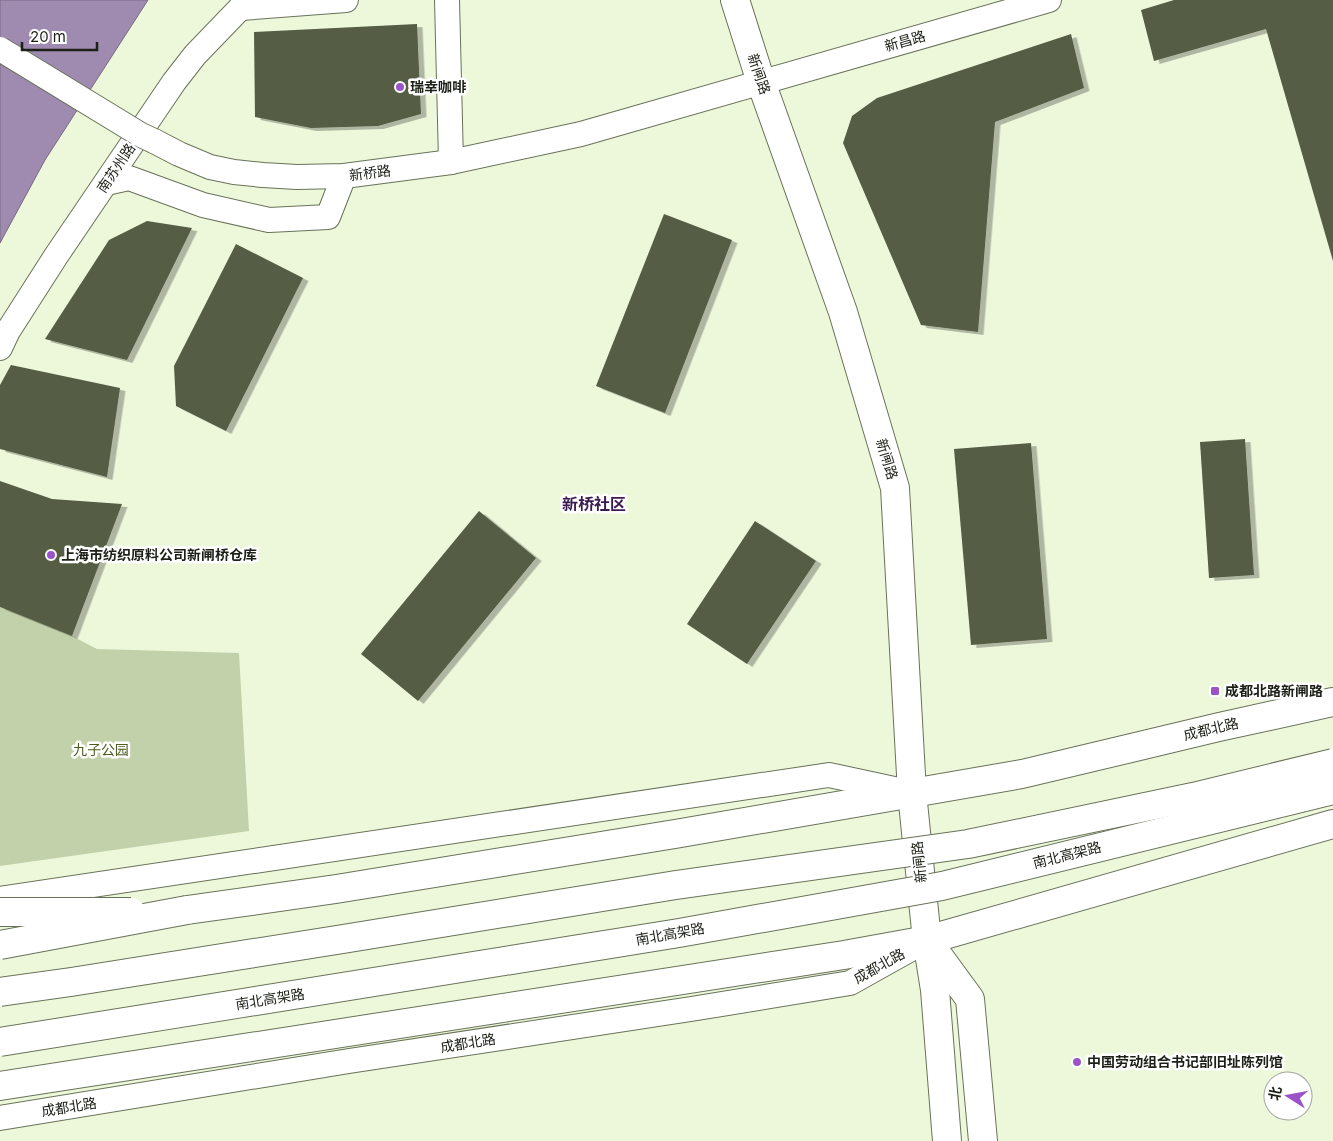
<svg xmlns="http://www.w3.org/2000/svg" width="1333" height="1141" font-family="Inter,'Noto Sans SC',sans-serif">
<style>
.green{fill:#c3d1aa}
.water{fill:#9f8ab0;stroke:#786a82}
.building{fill:#545d45;filter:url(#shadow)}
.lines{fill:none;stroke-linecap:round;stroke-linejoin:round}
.minor-casing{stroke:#697259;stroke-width:26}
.major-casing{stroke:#697259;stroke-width:30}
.minor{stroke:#fff;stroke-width:24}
.major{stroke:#fff;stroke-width:28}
.minor-bridge-casing{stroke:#697259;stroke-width:26;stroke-linecap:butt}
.major-bridge-casing{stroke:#697259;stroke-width:30;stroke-linecap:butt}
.highway-bridge-casing{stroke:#697259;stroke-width:30;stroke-linecap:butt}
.minor-bridge{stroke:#fff;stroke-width:24}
.major-bridge{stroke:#fff;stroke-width:28}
.highway-bridge{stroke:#fff;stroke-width:28}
.poi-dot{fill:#9a54c8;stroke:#fff;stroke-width:2}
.labels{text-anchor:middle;stroke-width:5;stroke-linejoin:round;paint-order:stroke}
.street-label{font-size:14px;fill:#1c2016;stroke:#fff}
.poi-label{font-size:14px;font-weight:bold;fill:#1c2016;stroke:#fff;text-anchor:start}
.park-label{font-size:14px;fill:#4c5e20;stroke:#fff}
.quarter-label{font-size:16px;font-weight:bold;fill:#3b1a51;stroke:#fff}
</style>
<defs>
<filter id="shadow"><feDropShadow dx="5.5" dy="3" stdDeviation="0" flood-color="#0004"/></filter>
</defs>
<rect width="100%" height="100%" fill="#edf8db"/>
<polygon class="green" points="0,607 72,636 97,649 239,653 249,831 0,866"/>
<polygon class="water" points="0,0 148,0 45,160 0,243"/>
<g class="building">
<polygon points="1174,0 1333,0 1333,261 1266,29 1154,61 1141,10"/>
<polygon points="417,24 421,114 378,126 311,128 255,117 254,32"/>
<polygon points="1071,34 1084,88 995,122 978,332 921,325 843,143 852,116 877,98"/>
<polygon points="664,214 732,240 665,413 596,386"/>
<polygon points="147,221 192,228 127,360 45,339 109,240"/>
<polygon points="236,244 303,278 226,431 176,406 174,366"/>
<polygon points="11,365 120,388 107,477 0,449 0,385"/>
<polygon points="1245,439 1254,575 1209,578 1200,442"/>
<polygon points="1031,443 1047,639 971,645 954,449"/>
<polygon points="0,481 52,499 122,504 72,636 0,607"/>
<polygon points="479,511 536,558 418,701 361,654"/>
<polygon points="755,521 816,561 747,664 687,624"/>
</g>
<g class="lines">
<defs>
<g id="minor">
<polyline points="447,0 451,162"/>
<polyline points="241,8 346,0"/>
<polyline points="154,141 179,154 210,167 234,172 263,175 297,177 344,176 451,162 581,134 1049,0"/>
<polyline points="106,183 129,178 203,205 269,220 328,217 344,176"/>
<polyline points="0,348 8,331 56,256 174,82 195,55 248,0"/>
<polyline points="0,899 829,775 908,792"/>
<polyline points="0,1118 349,1061 691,1009 850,983 918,945"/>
</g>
<g id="major">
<polyline points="735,0 761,82 843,312 895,488 912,793 927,940 935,990 947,1141"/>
<polyline points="187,910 336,889 675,834 1022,774 1219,727 1333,702"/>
<polyline points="929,943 970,999 983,1141"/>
<polyline points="0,1086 844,955 927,940 1333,824"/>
</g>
</defs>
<use href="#minor" class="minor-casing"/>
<use href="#major" class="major-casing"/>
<use href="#minor" class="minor"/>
<use href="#major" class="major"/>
<defs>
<polyline id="minor-bridge" points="0,49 141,135 154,141"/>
<polyline id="major-bridge" points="0,912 131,912"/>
<g id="highway-bridge">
<polyline points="0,945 187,910"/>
<polyline points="0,992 71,982 343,939 676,885 968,844 1193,797 1333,763"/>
<polyline points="0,1042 679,933 942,886 1333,790"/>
</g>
</defs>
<use href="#minor-bridge" class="minor-bridge-casing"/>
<use href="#major-bridge" class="major-bridge-casing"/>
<use href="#highway-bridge" class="highway-bridge-casing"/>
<use href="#minor-bridge" class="minor-bridge"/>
<use href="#major-bridge" class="major-bridge"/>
<use href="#highway-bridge" class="highway-bridge"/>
</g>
<g class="poi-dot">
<circle cx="400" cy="87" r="5"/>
<circle cx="51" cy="555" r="5"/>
<rect x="1210" y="686" width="10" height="10" rx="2.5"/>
<circle cx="1077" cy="1062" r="5"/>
</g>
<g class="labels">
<g class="street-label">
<text transform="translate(905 41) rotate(-16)" y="5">新昌路</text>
<text transform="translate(759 74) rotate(71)" y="5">新闸路</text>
<text transform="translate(116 168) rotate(-56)" y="5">南苏州路</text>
<text transform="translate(370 173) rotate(-7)" y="5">新桥路</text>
<text transform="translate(887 459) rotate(73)" y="5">新闸路</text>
<text transform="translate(1211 729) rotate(-13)" y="5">成都北路</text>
<text transform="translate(1067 855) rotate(-14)" y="5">南北高架路</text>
<text transform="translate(919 862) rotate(-96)" y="5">新闸路</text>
<text transform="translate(670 934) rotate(-10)" y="5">南北高架路</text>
<text transform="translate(879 966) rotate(-29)" y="5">成都北路</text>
<text transform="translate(270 999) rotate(-9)" y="5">南北高架路</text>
<text transform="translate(468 1043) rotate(-9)" y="5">成都北路</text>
<text transform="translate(69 1107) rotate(-9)" y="5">成都北路</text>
</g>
<g class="poi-label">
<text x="410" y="92">瑞幸咖啡</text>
<text x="61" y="560">上海市纺织原料公司新闸桥仓库</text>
<text x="1225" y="696">成都北路新闸路</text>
<text x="1087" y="1067">中国劳动组合书记部旧址陈列馆</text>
</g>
<g class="park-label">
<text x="101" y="755">九子公园</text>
</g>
<g class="quarter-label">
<text x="594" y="510">新桥社区</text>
</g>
</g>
<g transform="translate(1288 1096) rotate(281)"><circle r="24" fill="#ffffff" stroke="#a4a6a2"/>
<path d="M0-4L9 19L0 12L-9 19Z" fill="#9a54c8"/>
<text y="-8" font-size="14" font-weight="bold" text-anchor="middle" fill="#1c2016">北</text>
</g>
<path d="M22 42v8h75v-8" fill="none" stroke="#1c2016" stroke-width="2.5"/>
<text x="30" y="42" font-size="15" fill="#1c2016" stroke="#ffffff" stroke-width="4" paint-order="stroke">20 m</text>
</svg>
